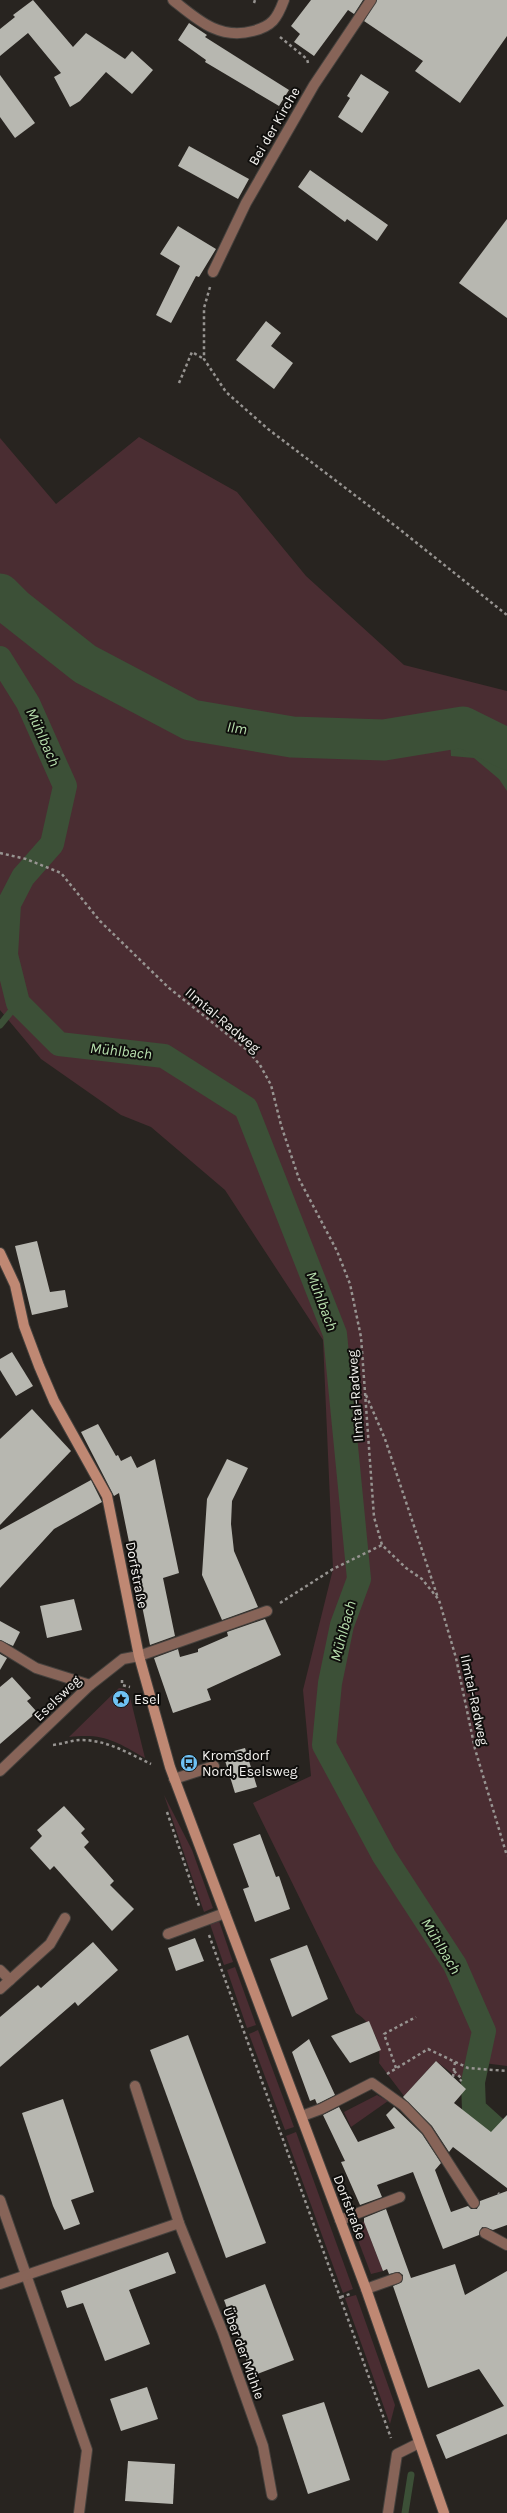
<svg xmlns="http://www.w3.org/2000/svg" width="507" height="2513" font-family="Karla,sans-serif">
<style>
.green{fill:#4a2d32}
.water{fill:#3c5037}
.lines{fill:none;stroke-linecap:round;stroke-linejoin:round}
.stream{stroke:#3c5037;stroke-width:7}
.canal{stroke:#3c5037;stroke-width:24}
.river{stroke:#3c5037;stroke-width:41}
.building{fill:#b7b7b0}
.lane-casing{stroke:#45413d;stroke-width:12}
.street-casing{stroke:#45413d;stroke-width:12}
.secondary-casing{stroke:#45413d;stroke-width:12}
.path{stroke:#979491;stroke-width:2.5;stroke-dasharray:3 3;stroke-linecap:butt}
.lane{stroke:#876458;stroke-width:10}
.street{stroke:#876458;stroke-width:10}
.secondary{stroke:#bf8873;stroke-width:10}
.labels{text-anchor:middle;stroke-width:4;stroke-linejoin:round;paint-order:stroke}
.street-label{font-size:14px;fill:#f5f3f0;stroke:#0f0e0c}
.poi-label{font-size:14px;fill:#f5f3f0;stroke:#0f0e0c;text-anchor:start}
.water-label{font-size:15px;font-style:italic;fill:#b8e0ae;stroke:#0f0e0c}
</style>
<rect width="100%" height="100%" fill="#282420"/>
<g class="green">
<path d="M139,437L237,492L306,576L404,665L507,691V2066L468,2061L464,2079L454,2075L436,2061L404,2096L379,2063C382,2043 373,2024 356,2013L253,1803L311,1776L303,1690L333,1569L323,1340L225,1190L151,1127L121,1115L41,1059L0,1010V438L56,504Z"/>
<path d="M119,1688L125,1689L130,1697L145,1758C115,1741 104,1733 69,1737Z"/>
<polygon points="164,1795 192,1850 213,1908 204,1912"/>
<polygon points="219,1921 233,1962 224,1965 210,1924"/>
<polygon points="235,1967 256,2025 247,2028 227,1970"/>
<polygon points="258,2030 294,2127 285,2130 249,2034"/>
<polygon points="377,2095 388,2101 351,2127 344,2112"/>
<polygon points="296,2132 353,2289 343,2293 286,2136"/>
<polygon points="364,2222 383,2271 371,2274 353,2227"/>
<polygon points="356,2295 395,2405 390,2424 345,2298"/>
</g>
<polygon class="water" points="449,721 471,723 507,740 507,791 499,779 474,758 451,756"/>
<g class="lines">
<g class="stream">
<polyline points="0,1025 18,1003"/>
<polyline points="405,2513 411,2475"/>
</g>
<polyline class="canal" points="0,658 28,703 65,786 52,844 23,877 9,904 6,955 18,1003 59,1044 164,1056 246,1108 335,1334 359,1579 342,1625 330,1683 324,1745 384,1856 455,1965 484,2031 473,2082 474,2109 495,2128"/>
<polyline class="river" points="0,594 14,608 85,664 191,720 292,737 384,740 463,727 507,749"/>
</g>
<g class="building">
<polygon points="33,0 73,47 86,33 125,59 132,51 153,70 132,94 106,72 80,101 70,107 54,77 61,73 28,33 0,56 0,29 15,17 13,15"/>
<polygon points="311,0 363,0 354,14 348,10 314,56 294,42 300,34 291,26"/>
<polygon points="377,0 507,0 507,36 460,103 415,71 423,61 364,21"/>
<polygon points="189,23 207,35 205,37 289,90 279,106 205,62 206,60 178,40"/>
<polygon points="361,74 389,92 362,133 338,117 350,98 347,96"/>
<polygon points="0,75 35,123 15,138 0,117"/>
<polygon points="189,146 249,179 238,199 178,166"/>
<polygon points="310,170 388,225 377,241 347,219 345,222 298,187"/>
<polygon points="507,219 507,318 459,283"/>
<polygon points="178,226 216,249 199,277 196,276 171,323 156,315 180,266 160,254"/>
<polygon points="266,321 281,333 271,346 293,363 274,389 236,360"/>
<polygon points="37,1241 50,1292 65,1290 68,1307 32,1315 15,1246"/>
<polygon points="12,1352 33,1386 16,1396 0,1370 0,1359"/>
<polygon points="32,1409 71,1451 0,1525 0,1439"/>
<polygon points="98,1424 116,1456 118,1455 121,1461 131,1456 137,1468 155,1459 179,1573 163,1578 175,1636 150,1645 119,1493 114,1496 81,1432"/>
<polygon points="227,1459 248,1468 232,1501 231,1524 234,1551 258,1607 222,1620 202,1575 207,1499"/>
<polygon points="91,1480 102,1502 54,1529 0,1588 0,1530"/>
<polygon points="74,1599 82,1630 47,1638 40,1606"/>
<polygon points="265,1619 281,1655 207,1689 211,1700 173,1713 154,1658 178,1649 180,1657 198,1652 198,1649 228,1636 227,1632"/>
<polygon points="0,1621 20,1632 13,1646 0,1640"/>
<polygon points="0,1654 7,1658 0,1670"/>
<polygon points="12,1677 31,1698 27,1701 37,1712 0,1744 0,1687"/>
<polygon points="245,1748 257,1787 235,1793 223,1754"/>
<polygon points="64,1806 85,1829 81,1833 89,1842 84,1847 114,1881 110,1885 134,1909 112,1931 54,1866 50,1870 30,1848 42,1836 37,1830"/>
<polygon points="260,1834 276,1877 279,1876 290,1909 255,1922 243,1889 249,1887 233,1844"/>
<polygon points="195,1938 204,1961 176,1971 168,1948"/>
<polygon points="93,1942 118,1970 78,2006 75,2002 0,2067 0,2017 38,1985 41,1988"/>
<polygon points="307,1945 328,1999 292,2017 270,1959"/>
<polygon points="369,2021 381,2050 350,2063 331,2036"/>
<polygon points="188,2035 266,2243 226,2258 150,2050"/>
<polygon points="309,2039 335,2095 317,2104 315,2099 310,2101 292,2052"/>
<polygon points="436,2061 466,2089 454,2103 491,2132 507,2115 507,2188 453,2147 449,2152 432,2126 403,2097"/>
<polygon points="63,2099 94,2192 71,2200 80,2224 64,2230 53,2206 22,2113"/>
<polygon points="339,2107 358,2142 395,2128 386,2115 394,2107 422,2134 441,2163 435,2170 451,2212 468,2206 471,2209 477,2209 480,2201 507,2191 507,2225 493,2230 482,2227 479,2235 443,2249 413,2172 377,2185 382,2197 360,2205 341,2162 345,2161 323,2115"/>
<polygon points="386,2209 411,2278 455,2264 465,2295 507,2271 507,2434 446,2459 436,2435 504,2406 479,2369 428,2388 393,2286 402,2282 403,2275 399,2272 389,2274 387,2269 383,2271 364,2222 364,2218"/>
<polygon points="168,2252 176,2273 129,2290 150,2344 105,2361 83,2303 67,2308 61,2291"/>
<polygon points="265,2284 294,2360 252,2376 224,2300"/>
<polygon points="147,2387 158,2419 121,2431 110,2399"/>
<polygon points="324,2402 350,2480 308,2494 282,2415"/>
<polygon points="128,2461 175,2464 173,2504 125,2501"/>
</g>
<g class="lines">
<defs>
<g id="lane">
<polyline points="0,1646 36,1668 90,1685"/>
<polyline points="139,1656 267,1611"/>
<polyline points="174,1779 214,1766"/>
<polyline points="168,1934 225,1913"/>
<polyline points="302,2116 321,2109 372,2083 404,2106 427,2130 474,2203"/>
<polyline points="340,2220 400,2197"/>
<polyline points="485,2233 507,2245"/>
<polyline points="366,2289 397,2278"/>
</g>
<g id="street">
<path d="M173,0C198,20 219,40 253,31C272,26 277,19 284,0"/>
<polyline points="213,272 246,203 314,85 371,0"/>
<polyline points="0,1771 90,1685 123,1659 139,1656"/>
<polyline points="0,1970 10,1980 50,1944 65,1918"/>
<polyline points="0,1989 10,1980"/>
<polyline points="135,2086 179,2223"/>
<polyline points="0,2200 87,2450 79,2513"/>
<polyline points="0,2284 179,2223 223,2333 263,2446 272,2495"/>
<polyline points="388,2513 397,2454 419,2443"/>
</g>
<polyline id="secondary" points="0,1253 15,1285 24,1326 39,1366 54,1401 107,1496 139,1656 170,1767 366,2289 444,2513"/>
</defs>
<use href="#lane" class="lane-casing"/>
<use href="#street" class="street-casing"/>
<use href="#secondary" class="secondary-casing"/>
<g class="path">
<polyline points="254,3 255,0"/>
<polyline points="280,37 307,59 308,63"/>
<polyline points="210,287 204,308 204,359 226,392 268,429 398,528 507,615"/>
<polyline points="179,383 192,352 204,359"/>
<polyline points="0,853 26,859 61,873 100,921 169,988 247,1050 260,1065 271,1085 281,1125 299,1179 337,1251 350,1284 361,1337 374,1517 382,1545 406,1568 422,1579 439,1600 456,1658 475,1749 507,1856"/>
<polyline points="366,1395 385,1439 438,1598"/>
<polyline points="280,1603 333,1569 382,1545"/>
<polyline points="122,1680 122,1685 130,1687"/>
<path d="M53,1745C63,1744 72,1740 81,1740C107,1740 128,1753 151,1764"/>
<polyline points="167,1812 199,1906"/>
<polyline points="209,1935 391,2438"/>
<polyline points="396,2068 384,2034 416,2017"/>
<polyline points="454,2071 462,2079 460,2081"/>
<polyline points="387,2074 428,2049 468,2068 507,2071"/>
<polyline points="453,2077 455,2062"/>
<polyline points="498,2193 499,2194"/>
<polyline points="341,2297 350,2294"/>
</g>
<use href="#lane" class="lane"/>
<use href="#street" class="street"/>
<use href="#secondary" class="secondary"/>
</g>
<defs>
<symbol id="sight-disc" viewBox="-11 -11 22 22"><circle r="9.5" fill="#6fc2f4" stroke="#0f0e0c"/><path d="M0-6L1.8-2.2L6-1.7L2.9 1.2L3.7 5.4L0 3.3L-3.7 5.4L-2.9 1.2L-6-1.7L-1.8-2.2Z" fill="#111"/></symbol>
<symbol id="bus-disc" viewBox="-11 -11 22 22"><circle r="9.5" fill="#6fc2f4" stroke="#0f0e0c"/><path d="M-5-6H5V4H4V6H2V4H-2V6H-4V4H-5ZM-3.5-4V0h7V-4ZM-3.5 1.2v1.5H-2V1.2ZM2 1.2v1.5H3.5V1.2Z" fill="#111"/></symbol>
</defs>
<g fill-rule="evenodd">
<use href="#sight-disc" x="111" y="1689" width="20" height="20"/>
<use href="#bus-disc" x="179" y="1753" width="20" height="20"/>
</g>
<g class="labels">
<g class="street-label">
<text transform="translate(274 126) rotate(-60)" y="5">Bei der Kirche</text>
<text transform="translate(223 1020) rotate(40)" y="5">Ilmtal-Radweg</text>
<text transform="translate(355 1396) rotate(-94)" y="5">Ilmtal-Radweg</text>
<text transform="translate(137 1575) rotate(79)" y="5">Dorfstraße</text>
<text transform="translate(57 1698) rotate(-44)" y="5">Eselsweg</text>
<text transform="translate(475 1700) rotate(78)" y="5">Ilmtal-Radweg</text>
<text transform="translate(350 2207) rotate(69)" y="5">Dorfstraße</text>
<text transform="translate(244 2353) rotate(70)" y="5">Über der Mühle</text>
</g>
<g class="poi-label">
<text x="134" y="1704">Esel</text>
<text x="202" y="1760">Kromsdorf<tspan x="202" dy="16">Nord, Eselsweg</tspan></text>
</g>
<g class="water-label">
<text transform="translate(237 728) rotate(9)" y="5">Ilm</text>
<text transform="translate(43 737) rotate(66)" y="5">Mühlbach</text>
<text transform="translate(121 1051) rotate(6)" y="5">Mühlbach</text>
<text transform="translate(322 1301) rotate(69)" y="5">Mühlbach</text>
<text transform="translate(343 1631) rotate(-75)" y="5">Mühlbach</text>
<text transform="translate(441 1946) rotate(59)" y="5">Mühlbach</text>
</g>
</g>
</svg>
